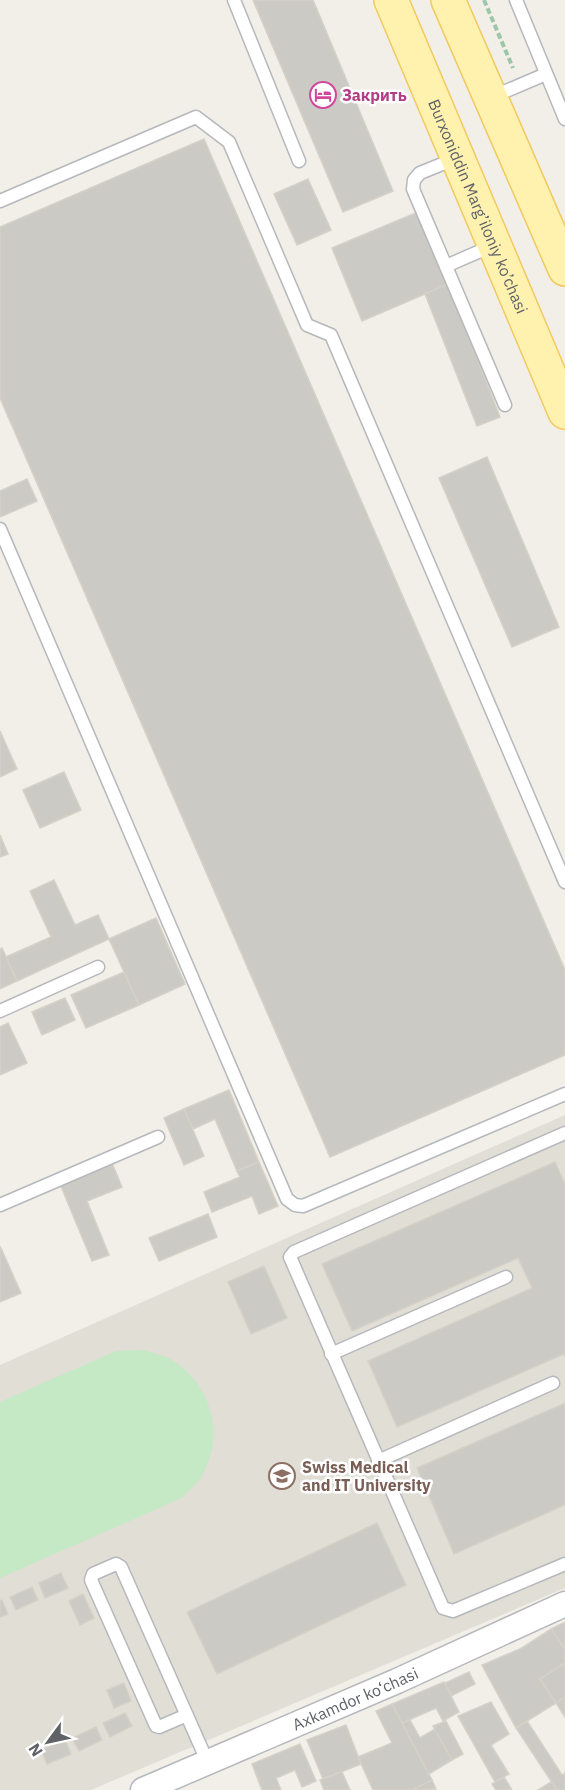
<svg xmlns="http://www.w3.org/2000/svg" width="565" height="1790" font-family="'IBM Plex Sans',sans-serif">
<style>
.education{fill:#e1ded6}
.green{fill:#c5e8c5}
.building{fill:#cccac5;stroke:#d6d1c6;stroke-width:1.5}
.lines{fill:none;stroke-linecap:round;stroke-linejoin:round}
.lane-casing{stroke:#b5b8bc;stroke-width:15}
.street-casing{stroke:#b5b8bc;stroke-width:27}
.primary-casing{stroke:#f2c960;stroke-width:36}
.path{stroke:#9cc7a9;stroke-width:4;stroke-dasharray:6 3;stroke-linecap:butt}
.lane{stroke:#fff;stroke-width:12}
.street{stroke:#fff;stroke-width:24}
.primary{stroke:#fff2af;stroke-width:33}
.labels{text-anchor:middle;stroke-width:5;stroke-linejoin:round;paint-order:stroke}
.hotel-label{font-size:16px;font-weight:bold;fill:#b23c85;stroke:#fff;text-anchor:start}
.street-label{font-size:16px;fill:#5f6368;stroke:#fff}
.education-label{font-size:16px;font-weight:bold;fill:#785e54;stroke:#fff;text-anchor:start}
</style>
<rect width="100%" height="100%" fill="#f1efe8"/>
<polygon class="education" points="565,1115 565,1588 91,1790 0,1790 0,1365"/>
<path class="green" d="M144,1350C152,1353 163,1355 170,1359C212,1383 226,1437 201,1477C196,1485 188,1491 182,1498L0,1578V1402L116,1351Z"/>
<g class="building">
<polygon points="253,0 313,0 393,191 343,212"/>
<polygon points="204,139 565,970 565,1055 330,1157 0,398 0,227"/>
<polygon points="308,179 331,230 297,245 274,194"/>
<polygon points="418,212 448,284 362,321 332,248"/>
<polygon points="448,284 500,417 477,426 425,294"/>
<polygon points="487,457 559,627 512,647 439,478"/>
<polygon points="27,479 37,501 0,517 0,491"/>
<polygon points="0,731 17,769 0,777"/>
<polygon points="64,772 81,810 40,828 23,790"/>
<polygon points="0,835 8,854 0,857"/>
<polygon points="54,880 75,925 98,915 109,939 17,981 6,957 51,937 30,891"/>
<polygon points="156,918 185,984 139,1005 109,939"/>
<polygon points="2,948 17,981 0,989 0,949"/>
<polygon points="124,972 139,1005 86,1028 71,995"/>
<polygon points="65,998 75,1020 42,1035 32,1012"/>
<polygon points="8,1023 27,1063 0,1075 0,1027"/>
<polygon points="229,1090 259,1162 237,1171 215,1119 193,1129 184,1109"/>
<polygon points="184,1109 204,1156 184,1165 164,1118"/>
<polygon points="259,1162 278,1206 259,1214 252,1196 212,1212 204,1192 240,1177 237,1171"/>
<polygon points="555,1162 565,1184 565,1357 564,1354 397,1427 368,1361 532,1288 518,1258 352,1331 322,1264"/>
<polygon points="112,1163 122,1187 87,1201 109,1255 92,1261 60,1184"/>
<polygon points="208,1214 217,1237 159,1261 149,1238"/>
<polygon points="0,1246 21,1293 0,1302"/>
<polygon points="264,1266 287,1318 251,1334 228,1282"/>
<polygon points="565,1403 565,1505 454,1554 417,1468"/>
<polygon points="377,1523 406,1585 217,1674 187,1612"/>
<polygon points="61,1573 68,1588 45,1598 39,1583"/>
<polygon points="32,1587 38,1600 16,1610 10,1597"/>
<polygon points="83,1594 94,1618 80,1625 69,1601"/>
<polygon points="2,1600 8,1614 0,1617 0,1601"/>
<polygon points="565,1622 565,1649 551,1629"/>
<polygon points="551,1629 565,1649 565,1663 540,1679 556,1703 516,1728 482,1665 522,1648"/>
<polygon points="565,1663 565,1697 556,1703 540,1679"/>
<polygon points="469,1672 475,1684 451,1696 445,1683"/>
<polygon points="444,1682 459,1712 443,1721 436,1708 402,1723 392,1704"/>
<polygon points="124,1683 131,1701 114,1708 107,1690"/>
<polygon points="565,1697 565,1717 556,1703"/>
<polygon points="491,1702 509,1734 491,1745 509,1774 495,1782 458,1716"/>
<polygon points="392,1704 432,1780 412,1790 373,1790 358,1757 392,1743 376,1711"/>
<polygon points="125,1713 132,1726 110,1737 103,1723"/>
<polygon points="410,1720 420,1738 435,1729 452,1760 429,1774 402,1723"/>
<polygon points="446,1721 463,1754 452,1760 433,1726"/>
<polygon points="527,1721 562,1775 565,1773 565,1790 557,1790 516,1728"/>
<polygon points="346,1725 361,1764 323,1779 307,1740"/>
<polygon points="96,1727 102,1740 79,1751 72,1738"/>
<polygon points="65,1740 71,1754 47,1764 41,1750"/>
<polygon points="300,1744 316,1781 302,1787 295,1770 276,1778 281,1790 262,1790 252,1764"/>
<polygon points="342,1772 350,1790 324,1790 320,1780"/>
<polygon points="504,1777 512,1790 496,1790 492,1784"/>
<polygon points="432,1780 436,1789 412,1790"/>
<polygon points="551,1782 557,1790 538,1790"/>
</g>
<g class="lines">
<defs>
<g id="lane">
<polyline points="234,0 299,161"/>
<polyline points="516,0 565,119"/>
<polyline points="492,97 546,74"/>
<polyline points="457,158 420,173 414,180 413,189 505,405"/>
<polyline points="0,201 196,117 229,142 307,325 331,335 565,882"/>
<polyline points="446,266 494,245"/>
<polyline points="0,529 287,1199 295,1205 303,1206 565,1094"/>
<polyline points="0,1011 98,967"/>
<polyline points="565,1133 294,1252 290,1257 443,1608 453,1611 565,1564"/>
<polyline points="0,1205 158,1137"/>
<polyline points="331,1354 506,1277"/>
<polyline points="378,1461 553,1383"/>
<polyline points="187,1715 159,1727 156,1726 91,1580 93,1574 116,1564 121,1567 208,1763"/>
</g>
<g id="street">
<path id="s1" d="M143,1790L397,1681L565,1604"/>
</g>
<g id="primary">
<path id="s2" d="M391,0L565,412"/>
<polyline points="448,0 565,269"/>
</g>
</defs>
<use href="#lane" class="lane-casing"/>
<use href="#street" class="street-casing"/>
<use href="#primary" class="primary-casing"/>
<polyline class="path" points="484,0 513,68"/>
<use href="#lane" class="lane"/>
<use href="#street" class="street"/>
<use href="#primary" class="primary"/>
</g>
<defs>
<symbol id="hotel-ring" viewBox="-11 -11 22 22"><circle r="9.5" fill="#fff" stroke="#d1479c" stroke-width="1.5"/><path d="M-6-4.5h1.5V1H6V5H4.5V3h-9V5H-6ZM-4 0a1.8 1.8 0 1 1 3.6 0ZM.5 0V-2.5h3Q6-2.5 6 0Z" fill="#d1479c"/></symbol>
<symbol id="university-ring" viewBox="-11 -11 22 22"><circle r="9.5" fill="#fff" stroke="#8d6e63" stroke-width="1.5"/><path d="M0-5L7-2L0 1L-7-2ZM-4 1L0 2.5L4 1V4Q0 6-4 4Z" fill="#8d6e63"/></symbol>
</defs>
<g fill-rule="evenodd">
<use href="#hotel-ring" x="308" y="80" width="30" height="30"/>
<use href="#university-ring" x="267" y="1461" width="30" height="30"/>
</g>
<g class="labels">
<g class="hotel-label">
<text x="342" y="101">Закрить</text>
</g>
<g class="street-label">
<text dy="6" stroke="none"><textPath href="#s2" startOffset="224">Burxoniddin Marg’iloniy ko’chasi</textPath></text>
<text dy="6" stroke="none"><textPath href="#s1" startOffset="231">Axkamdor ko‘chasi</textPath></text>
</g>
<g class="education-label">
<text x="302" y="1473">Swiss Medical<tspan x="302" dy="18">and IT University</tspan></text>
</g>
</g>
<g transform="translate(48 1742) rotate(237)" stroke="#ffffff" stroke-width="4.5" paint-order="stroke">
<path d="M0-4.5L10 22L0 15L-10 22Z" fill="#5f6368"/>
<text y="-9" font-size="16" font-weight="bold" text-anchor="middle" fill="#5f6368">N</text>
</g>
</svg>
